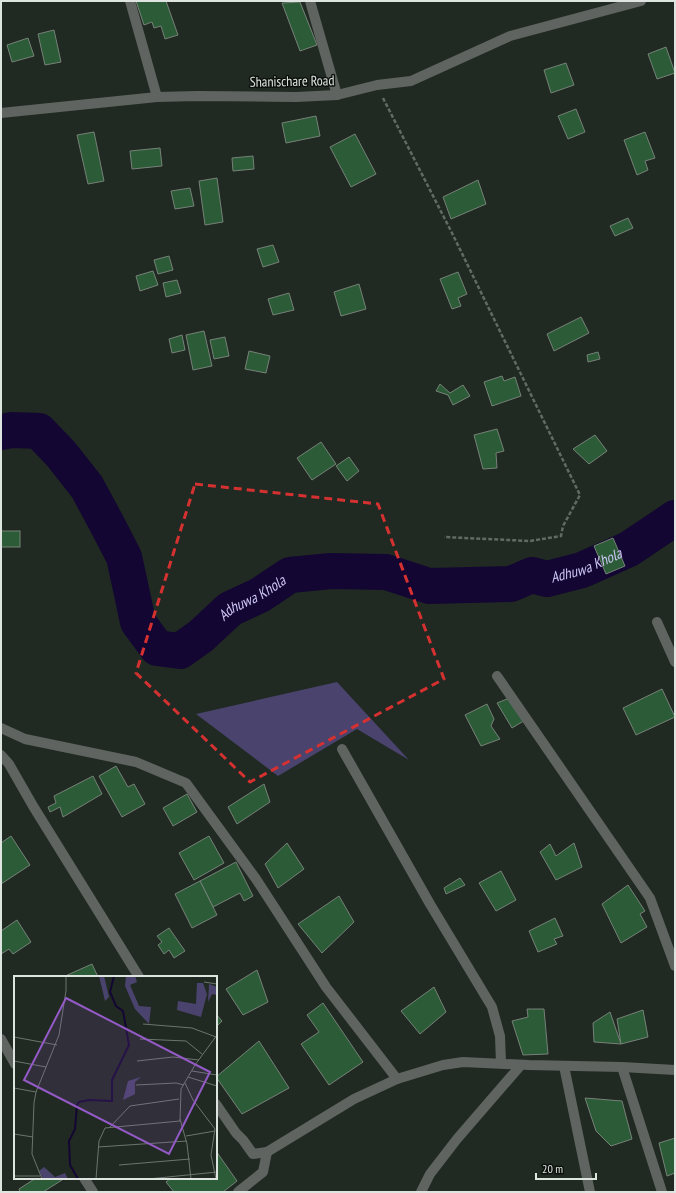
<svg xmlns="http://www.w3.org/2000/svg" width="676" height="1193" font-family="'PT Sans Narrow',sans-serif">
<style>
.green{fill:#4a436d}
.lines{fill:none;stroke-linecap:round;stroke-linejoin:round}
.river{stroke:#140632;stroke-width:36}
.building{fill:#2c5c37;stroke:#768178}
.path{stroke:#616a63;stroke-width:2.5;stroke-dasharray:4 2;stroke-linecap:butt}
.minor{stroke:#606460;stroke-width:10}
.marked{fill:none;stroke:#d63131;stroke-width:3;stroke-dasharray:8 5;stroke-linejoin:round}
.labels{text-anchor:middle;stroke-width:3;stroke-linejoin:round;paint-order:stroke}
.street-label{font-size:14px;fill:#dee4df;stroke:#0d110e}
.water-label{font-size:15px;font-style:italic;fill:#cbc5f4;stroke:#0d110e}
.inset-river{fill:none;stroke:#140632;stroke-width:2}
.inset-road{fill:none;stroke:#6c746e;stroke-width:1}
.view{fill:#945ac7;fill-opacity:0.15;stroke:#945ac7;stroke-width:2}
.inset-edge{fill:none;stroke:#dee4df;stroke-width:2}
</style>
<rect width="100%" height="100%" fill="#202a22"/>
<polygon class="green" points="337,682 409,760 357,729 278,776 196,714"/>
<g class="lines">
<path class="river" id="s1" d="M1,432L12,430L39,431L61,454L87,487L108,526L124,557L131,589L138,622L157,648L180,651L201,636L230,609L260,595L290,575L331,571L386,572L429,586L511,584L532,575L547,579L582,570L629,549L675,518"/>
</g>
<g class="building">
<polygon points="136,1 166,1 178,35 165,39 161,26 154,28 152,22 144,25"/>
<polygon points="300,2 317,45 300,51 282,3"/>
<polygon points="54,30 61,62 45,65 38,34"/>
<polygon points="28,38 34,56 12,62 7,45"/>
<polygon points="666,47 675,73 657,79 648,54"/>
<polygon points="566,63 574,85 551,93 544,70"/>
<polygon points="576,109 585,132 568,139 558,116"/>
<polygon points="316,116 320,136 286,143 282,123"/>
<polygon points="94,132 104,181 88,184 77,135"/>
<polygon points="645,132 655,158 645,161 648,170 637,175 624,140"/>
<polygon points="355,134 376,174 351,187 330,147"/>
<polygon points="160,148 162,166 132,169 130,151"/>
<polygon points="253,156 254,169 233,171 232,158"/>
<polygon points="217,178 223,222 205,225 199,181"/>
<polygon points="478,180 486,204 451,219 443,197"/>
<polygon points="190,188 194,206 175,209 171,191"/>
<polygon points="628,218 633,228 615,236 610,226"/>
<polygon points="273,245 279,262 263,267 257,249"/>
<polygon points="169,256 173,270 158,274 154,260"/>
<polygon points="153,271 158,285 140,291 136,276"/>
<polygon points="458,272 467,294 458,298 461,306 452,309 440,279"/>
<polygon points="177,280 181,293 166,297 163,283"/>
<polygon points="359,284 366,309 341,316 334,292"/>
<polygon points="289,293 294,310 273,315 268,299"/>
<polygon points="581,317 589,333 554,351 547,334"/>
<polygon points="204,331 212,366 193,370 186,335"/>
<polygon points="182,335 185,350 172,353 169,339"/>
<polygon points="225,337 229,356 214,359 210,340"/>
<polygon points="249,351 270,356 266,373 245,369"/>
<polygon points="598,352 600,359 588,362 587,355"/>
<polygon points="502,376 504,381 515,377 521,396 492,406 484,382"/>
<polygon points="440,384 450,393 463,385 470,396 453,405 448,395 436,391"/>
<polygon points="497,429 504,451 496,453 497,468 483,469 474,435"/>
<polygon points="595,435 607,451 589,464 573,449"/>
<polygon points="321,442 336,464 312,480 297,458"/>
<polygon points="349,457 359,471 347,481 336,466"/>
<rect x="1" y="531" width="19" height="16"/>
<polygon points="613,538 625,566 606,574 594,546"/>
<polygon points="662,689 675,717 636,735 623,708"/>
<polygon points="512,697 527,719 512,728 497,703"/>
<polygon points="487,704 494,719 491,726 500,739 481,746 465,715"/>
<polygon points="116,766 128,787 134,784 145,804 122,817 99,776"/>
<polygon points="93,776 102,794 63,817 60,807 50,812 48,807 56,803 54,796"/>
<polygon points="264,784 270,802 237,824 228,807"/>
<polygon points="187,794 197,812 173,826 163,808"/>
<polygon points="11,836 30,865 1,884 1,843"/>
<polygon points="209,836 224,863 194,880 179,853"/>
<polygon points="287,843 304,869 278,888 265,864"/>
<polygon points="574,843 582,867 556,880 540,852 550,844 556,856"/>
<polygon points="236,862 253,896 244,901 240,893 213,907 200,881"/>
<polygon points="501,871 516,900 496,911 479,883"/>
<polygon points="460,878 465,885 446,894 444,888"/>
<polygon points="200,881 217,915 192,928 175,894"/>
<polygon points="628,885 645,911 640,914 647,927 621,943 602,904"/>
<polygon points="339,896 354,922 322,953 298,924"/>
<polygon points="555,918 563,936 554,939 557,944 538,952 529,931"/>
<polygon points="17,920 31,942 13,954 9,949 1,954 1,931"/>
<polygon points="169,928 185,951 174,958 169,950 164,954 158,945 162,942 157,936"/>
<polygon points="92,964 98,977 63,977"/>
<polygon points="257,970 268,1002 243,1015 226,989"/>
<polygon points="434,987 446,1012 420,1034 401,1011"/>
<polygon points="323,1003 363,1062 329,1085 301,1044 319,1032 307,1015"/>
<polygon points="527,1009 544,1009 548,1054 523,1055 512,1021 528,1017"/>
<polygon points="643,1010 648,1037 621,1044 617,1019"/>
<polygon points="610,1012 621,1044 594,1042 593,1023"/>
<polygon points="216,1014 222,1021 216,1027"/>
<polygon points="259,1041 289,1088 242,1114 216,1077"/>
<polygon points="585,1098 622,1101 632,1139 611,1146 596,1131"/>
<polygon points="675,1138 675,1173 667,1176 659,1143"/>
<polygon points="216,1151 237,1181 223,1192 174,1192 166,1182 171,1178 216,1178"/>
<polygon points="36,1178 60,1178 62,1180 43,1192 20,1192 19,1189"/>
</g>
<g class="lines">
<polyline class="path" points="383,98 452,233 580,495 563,526 561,536 530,541 444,537"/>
<g class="minor">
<polyline points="130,1 157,97"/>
<polyline points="310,1 337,95"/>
<polyline points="1,113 157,97 198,96 296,97 337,95 377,85 411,81 510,36 641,1"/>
<polyline points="657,622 675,662"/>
<polyline points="497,676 650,898 675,966"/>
<polyline points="1,728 25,739 136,762 186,783 256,879 326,987 397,1079"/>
<polyline points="342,749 430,904 492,1007 500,1036 501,1063"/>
<polyline points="1,755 9,764 33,806 139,977"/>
<polyline points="1,1039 15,1064"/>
<polyline points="564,1066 590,1192"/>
<polyline points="622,1067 662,1192"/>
<polyline points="216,1104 236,1133 243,1140 253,1154 267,1152 354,1099 397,1079 443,1065 463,1062 529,1065 622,1067 675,1070"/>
<polyline points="84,1178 93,1192"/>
<polyline points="238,1192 263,1172 267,1152"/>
<polyline points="421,1192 430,1174 457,1139 521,1065"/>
</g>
</g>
<path class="marked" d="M195,484L378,504L444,679L250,782L136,673Z"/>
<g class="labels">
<g class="street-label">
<text transform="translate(292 81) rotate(-1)" y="5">Shanischare Road</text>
</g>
<g class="water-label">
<text dy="5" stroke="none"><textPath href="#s1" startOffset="751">Adhuwa Khola</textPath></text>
<text dy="5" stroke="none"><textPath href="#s1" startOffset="403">Adhuwa Khola</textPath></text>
</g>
</g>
<g transform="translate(14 976)">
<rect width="203" height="203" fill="#202a22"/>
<path d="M85,0H90L95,21L91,25ZM112,0H121L123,6L116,9L125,30L137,31L135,48L121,33L111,10ZM183,7H189L193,18L187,41L163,34L164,25L182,28ZM195,8L203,11V19L198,18L194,26ZM127,101L121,106V118L109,124L114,105ZM30,191L41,201L51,197L54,203H29L25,195Z" fill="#4a436d"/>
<path class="inset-river" d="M64,203L56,189L55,165L61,153L63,129L65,126L75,124L98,125V104L115,69L109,35L102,30L96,16L100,0"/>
<path class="inset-road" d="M190,6L203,8M129,48L178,52L202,61M0,61L43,69M126,63L172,65L188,78M0,85L32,91M123,85L159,81L185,84M178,95L203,99M174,101L203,110M171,107L179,124L201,153L197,179L202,203M122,109L162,107L170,109M0,112L22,116M166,143L173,168L177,203M96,151L116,130L165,123M0,158L19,161M172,160L201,155M84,171L173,165M105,189L176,183M0,200H26M28,203L18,178L20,127L22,116L45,59L52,15V0M82,203L85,165L91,152L166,145L167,113L181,89L203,59M134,203L203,196"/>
<path class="view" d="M52,22L196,96L155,178L10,104Z"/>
<rect width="203" height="203" class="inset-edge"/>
</g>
<rect width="676" height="1193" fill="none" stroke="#dee4df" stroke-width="4"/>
<path d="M536 1173v6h60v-6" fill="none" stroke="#dee4df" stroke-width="2"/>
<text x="542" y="1173" font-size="12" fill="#dee4df" stroke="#0d110e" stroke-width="3" paint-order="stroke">20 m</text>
</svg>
